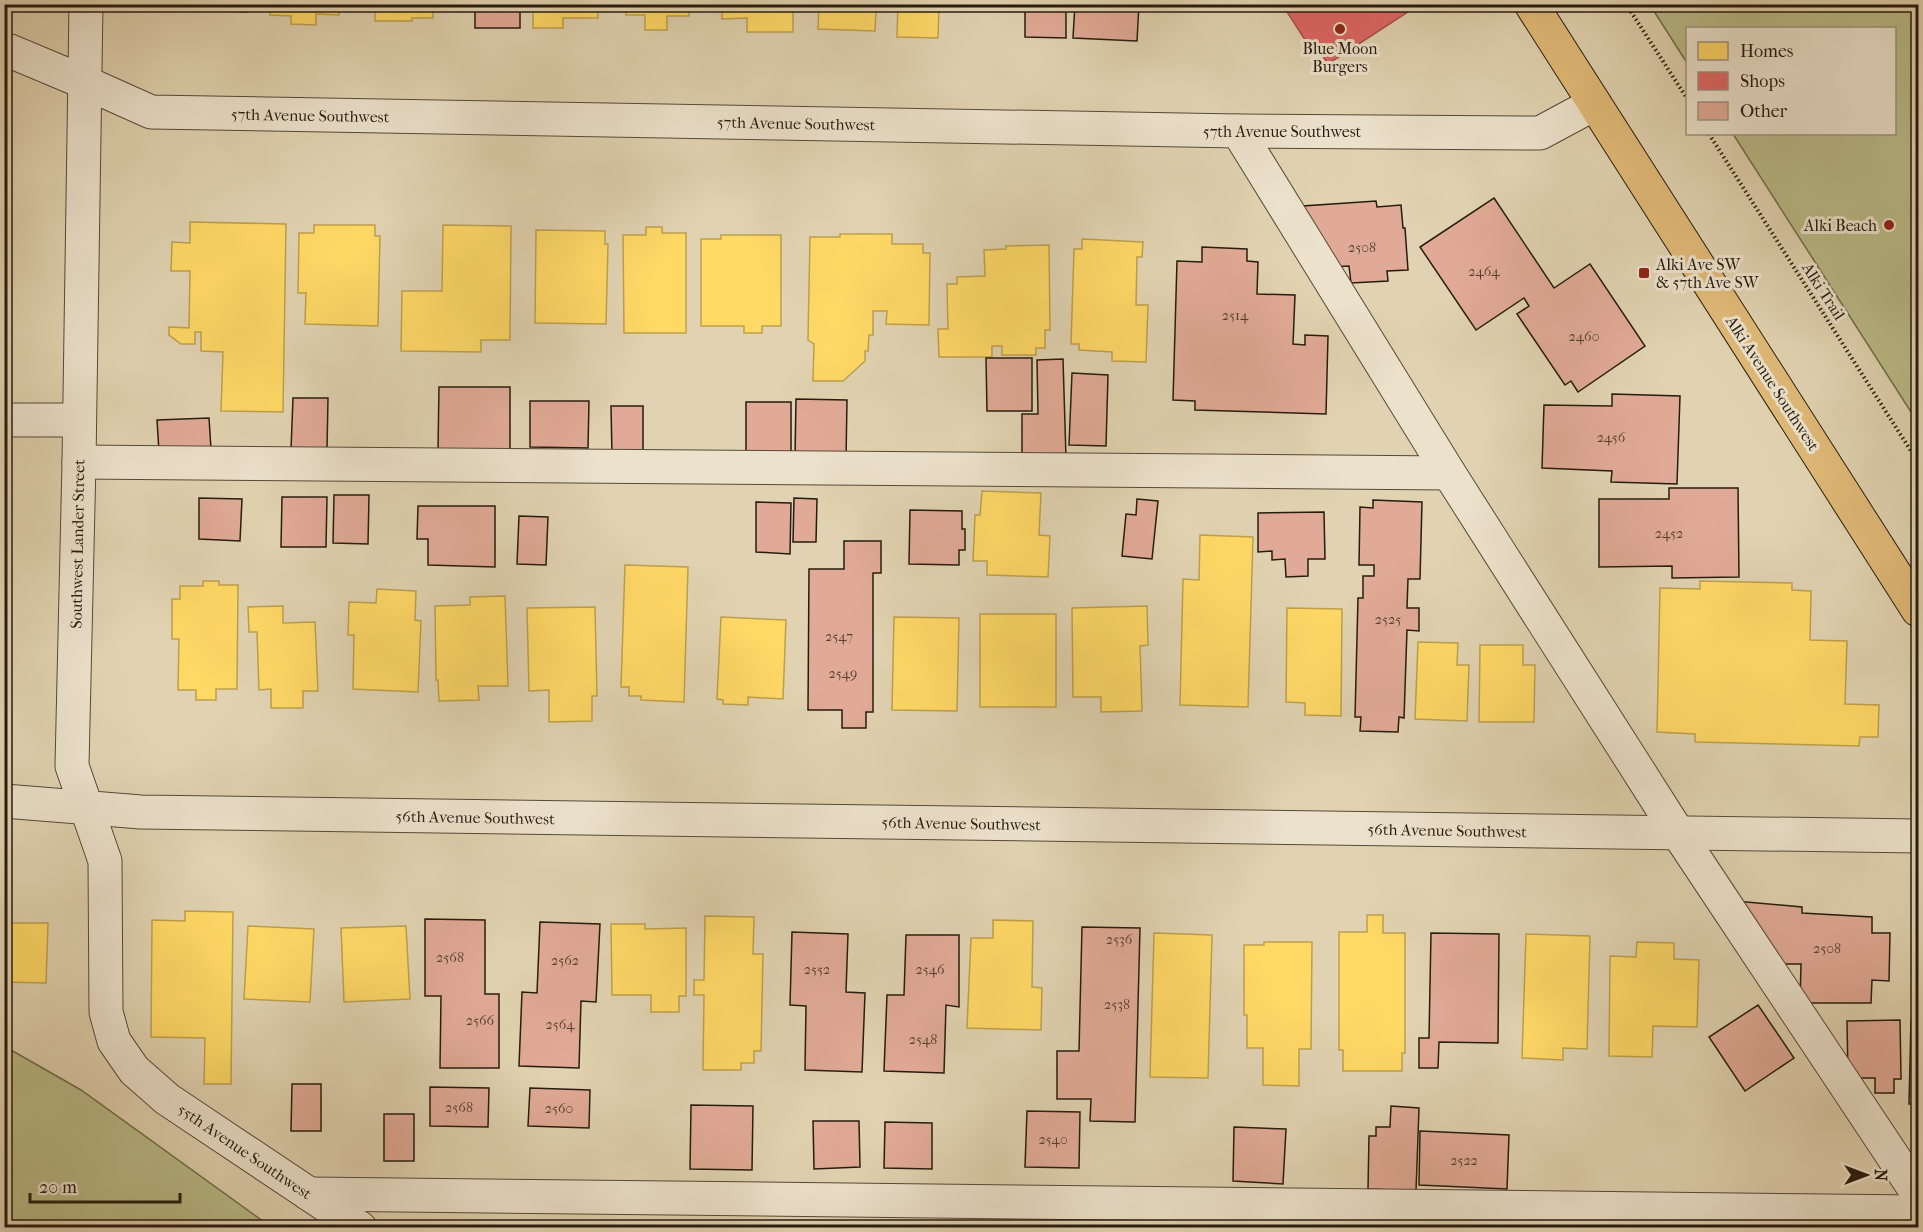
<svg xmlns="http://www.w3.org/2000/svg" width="1923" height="1232" font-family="'IM FELL French Canon',serif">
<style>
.green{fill:#b9bb87;stroke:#706c4b;stroke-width:1.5}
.homes{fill:#ffd966;stroke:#bea04c;stroke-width:1.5}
.shops{fill:#e06666;stroke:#a8504c;stroke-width:1.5}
.building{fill:#e1aa96;stroke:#261c0f;stroke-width:1.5}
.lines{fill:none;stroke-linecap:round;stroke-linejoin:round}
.minor-casing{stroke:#554a38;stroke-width:35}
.major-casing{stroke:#261c0f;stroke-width:35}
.path{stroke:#261c0f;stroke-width:4;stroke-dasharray:1.5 3;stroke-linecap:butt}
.minor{stroke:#ece2cc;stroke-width:33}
.major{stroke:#e0ba78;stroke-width:33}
.poi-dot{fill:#8f2418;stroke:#ece2cc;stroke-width:2}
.labels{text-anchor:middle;stroke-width:6;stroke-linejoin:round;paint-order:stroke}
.number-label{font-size:14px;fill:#554031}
.poi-label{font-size:16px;fill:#261c0f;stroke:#ece2cc}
.street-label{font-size:16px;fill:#261c0f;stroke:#ece2cc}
</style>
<rect width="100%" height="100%" fill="#e1d3b1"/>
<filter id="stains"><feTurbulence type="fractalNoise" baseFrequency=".00333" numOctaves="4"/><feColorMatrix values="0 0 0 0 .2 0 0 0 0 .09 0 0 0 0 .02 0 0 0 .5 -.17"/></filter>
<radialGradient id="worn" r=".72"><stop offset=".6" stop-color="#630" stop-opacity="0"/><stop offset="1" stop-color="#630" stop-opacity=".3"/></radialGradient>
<g class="green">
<polygon points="1650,5 1918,5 1918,423 1733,134 1894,134 1894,28 1688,28 1687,63"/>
<polygon points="4,1046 81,1090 271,1227 5,1227"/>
</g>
<g class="homes">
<polygon points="271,4 340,4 339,15 316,14 316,25 291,24 291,16 270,15"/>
<polygon points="375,4 433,4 433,18 412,18 412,21 375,21"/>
<polygon points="533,4 598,4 598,18 563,18 563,28 533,28"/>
<polygon points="626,4 689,4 689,16 667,16 667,30 645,30 645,15 626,15"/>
<polygon points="722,4 793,4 793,32 747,32 747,18 722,19"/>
<polygon points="819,4 886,4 886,11 876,11 875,31 818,29"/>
<polygon points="898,4 939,4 938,38 897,37"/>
<polygon points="190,222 286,224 283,412 221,411 223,352 201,351 201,332 195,332 195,344 181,344 169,335 169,327 189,328 190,271 171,271 172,242 190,243"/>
<polygon points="314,225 375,225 375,236 380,236 378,326 305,324 306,293 298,293 299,233 314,233"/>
<polygon points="443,225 511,226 510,340 481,340 481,352 401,351 402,291 442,291"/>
<polygon points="646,227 662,227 662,233 686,233 686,333 624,333 623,235 646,235"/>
<polygon points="536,230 605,231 605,244 608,244 606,324 535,323"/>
<polygon points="840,234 892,234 892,244 923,244 923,253 930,253 929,325 886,324 887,311 873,311 873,335 869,335 868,351 865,351 865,361 843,381 813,381 814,344 808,340 810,237 840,237"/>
<polygon points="721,235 781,235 781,326 762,326 762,333 744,333 744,326 701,326 701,239 721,239"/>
<polygon points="1082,239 1143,242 1142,257 1137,257 1136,305 1148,305 1146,362 1112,361 1112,352 1079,350 1079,344 1071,344 1074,249 1082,249"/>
<polygon points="1049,245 1050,330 1045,330 1045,348 1036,348 1036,355 1002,355 1002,346 992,346 992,357 939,357 938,329 948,329 947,284 957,284 957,277 985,276 984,250 1006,249 1006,246"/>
<polygon points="982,491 1041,493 1039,535 1050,536 1048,577 987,575 987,561 973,561 975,515 980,515"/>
<polygon points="1200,535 1253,537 1248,707 1180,705 1183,579 1199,580"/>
<polygon points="625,565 688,567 684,702 641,700 641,696 629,696 629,687 621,687"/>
<polygon points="203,581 219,581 219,585 238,585 237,689 216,689 216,700 196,700 196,690 178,690 179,639 172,639 172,599 180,599 180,586 203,586"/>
<polygon points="1700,581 1792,583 1792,590 1811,591 1810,640 1847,641 1845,704 1879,705 1878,737 1860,737 1859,746 1695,742 1695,734 1657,732 1660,588 1700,589"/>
<polygon points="377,589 416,591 415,620 421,621 418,692 353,689 354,635 348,635 349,602 376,603"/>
<polygon points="505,596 508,686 478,686 479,700 439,701 438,680 436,680 435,606 470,605 470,597"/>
<polygon points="283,606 283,623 315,622 318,691 303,691 303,708 271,708 271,689 259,690 257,632 249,632 248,607"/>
<polygon points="1147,606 1148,645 1140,646 1142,711 1101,712 1101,697 1073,697 1072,608"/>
<polygon points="595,607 597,696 592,696 592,721 549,722 549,690 529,691 527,608"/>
<polygon points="1287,608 1342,609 1341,716 1305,715 1305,703 1286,702"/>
<rect x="980" y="614" width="76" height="93"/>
<polygon points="721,617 786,620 783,699 748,697 748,705 723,704 723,700 717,699"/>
<polygon points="894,617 959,618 957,711 892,710"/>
<polygon points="1418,642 1458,643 1457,665 1469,665 1467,721 1415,719"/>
<polygon points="1480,645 1523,645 1523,665 1535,665 1534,722 1479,722"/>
<polygon points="4,911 8,911 7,923 48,923 46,983 4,982"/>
<polygon points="185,911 233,912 231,1084 204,1084 205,1038 151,1037 152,920 185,921"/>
<polygon points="1367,915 1383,915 1383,933 1405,933 1405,1053 1402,1053 1402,1071 1343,1071 1343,1050 1339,1050 1339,932 1367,932"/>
<polygon points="705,916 754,917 753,954 763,954 761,1051 754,1051 754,1063 741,1063 741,1070 703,1070 704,995 694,995 694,980 704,980"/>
<polygon points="993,920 1033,921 1032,987 1042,988 1041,1030 967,1028 971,938 993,938"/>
<polygon points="611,924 645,924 645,929 686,928 686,996 679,996 679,1012 651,1012 651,995 612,995"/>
<polygon points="248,926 314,929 310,1002 244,999"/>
<polygon points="406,926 410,999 344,1002 341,928"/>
<polygon points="1154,933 1212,935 1208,1078 1150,1077"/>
<polygon points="1526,934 1590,936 1587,1049 1563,1048 1563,1060 1522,1058"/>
<polygon points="1264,942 1312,942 1311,1049 1299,1049 1299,1086 1263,1085 1263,1048 1247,1048 1247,1015 1244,1015 1244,945 1264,945"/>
<polygon points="1637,942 1674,943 1674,959 1699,960 1697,1027 1653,1026 1652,1057 1609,1056 1610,956 1636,957"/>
</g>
<polygon class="shops" points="1282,4 1412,4 1414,8 1328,64 1319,50 1314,54"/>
<g class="building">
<polygon points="201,4 247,4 247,12 200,10"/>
<rect x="475" y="4" width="45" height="24"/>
<polygon points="1025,4 1066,4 1066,38 1025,37"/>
<polygon points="1075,4 1139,4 1137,41 1073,38"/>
<polygon points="1494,198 1554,288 1590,264 1645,346 1578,392 1571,381 1565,385 1517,314 1529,306 1524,298 1476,330 1420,247"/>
<polygon points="1376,201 1377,207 1401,205 1403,228 1405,228 1408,270 1387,271 1388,281 1351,283 1349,266 1330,267 1303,206"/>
<polygon points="1202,247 1247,249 1247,261 1258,262 1257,294 1295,295 1293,344 1305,345 1305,335 1328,336 1326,414 1195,410 1195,401 1173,400 1177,261 1202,262"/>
<polygon points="986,358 1032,358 1032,411 987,411"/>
<polygon points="1063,359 1066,458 1022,459 1022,414 1038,414 1037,360"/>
<polygon points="1072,373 1108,375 1106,446 1069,445"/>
<polygon points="439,387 510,387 510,450 438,450"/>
<polygon points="1612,394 1680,396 1677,484 1611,482 1612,471 1542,468 1544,405 1612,406"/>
<polygon points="293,398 328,398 327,450 291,450"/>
<polygon points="796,399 847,400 846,459 795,458"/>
<polygon points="530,401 589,401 588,448 530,447"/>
<rect x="746" y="402" width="45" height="56"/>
<polygon points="611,406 643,406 643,456 612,456"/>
<polygon points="209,418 211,449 159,452 157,420"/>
<polygon points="1669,488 1738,488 1739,577 1672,578 1672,566 1599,567 1599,499 1669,499"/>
<polygon points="334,495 369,495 368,544 333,543"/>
<polygon points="282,497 327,497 326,547 281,547"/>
<polygon points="199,498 242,499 240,541 199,539"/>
<polygon points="794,498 817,499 816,542 793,542"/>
<polygon points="1137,499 1158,501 1152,559 1122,556 1126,514 1136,515"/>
<polygon points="1373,500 1422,502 1420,579 1408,579 1407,608 1419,608 1419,631 1407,630 1404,718 1399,717 1398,732 1360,731 1361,717 1355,717 1358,598 1363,598 1363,576 1374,576 1374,565 1359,565 1360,507 1373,508"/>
<polygon points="756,502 791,503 790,554 756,552"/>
<polygon points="418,506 495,506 495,567 428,565 428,539 417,539"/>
<polygon points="910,510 962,511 962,529 965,529 965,550 959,550 959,565 909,564"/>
<polygon points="1324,512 1325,559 1308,559 1308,576 1286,577 1285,559 1272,560 1272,551 1258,552 1258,513"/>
<polygon points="519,516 548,517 546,565 517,564"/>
<polygon points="844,541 881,541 881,573 873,573 873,712 866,712 866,728 842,728 842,710 808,710 809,569 844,569"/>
<polygon points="1735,901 1802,907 1802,913 1872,917 1872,933 1890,933 1889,981 1872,980 1871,1003 1800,1003 1801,964 1775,964"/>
<polygon points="425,919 485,920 485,994 499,994 499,1068 440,1068 441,996 425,996"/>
<polygon points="540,922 600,924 596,1002 581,1001 579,1068 519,1066 522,992 537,993"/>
<polygon points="1082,927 1140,928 1135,1122 1090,1121 1091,1099 1057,1099 1057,1051 1079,1051"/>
<polygon points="792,932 848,934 846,992 865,993 862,1072 805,1070 806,1006 790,1005"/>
<polygon points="1431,933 1499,934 1498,1043 1439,1042 1438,1068 1419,1068 1419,1038 1429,1038"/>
<polygon points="906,935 959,935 959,1007 946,1005 944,1073 884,1071 887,995 904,995"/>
<rect x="1917" y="940" width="1" height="42"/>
<polygon points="1758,1005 1794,1058 1745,1091 1709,1037"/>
<polygon points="1900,1020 1901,1079 1894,1079 1894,1093 1875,1093 1875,1078 1848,1078 1847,1021"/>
<polygon points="1911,1020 1918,1020 1918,1104 1909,1104"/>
<polygon points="292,1084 321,1084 321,1131 291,1131"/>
<polygon points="430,1087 489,1088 488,1127 430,1126"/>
<polygon points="530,1088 590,1090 589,1128 528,1126"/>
<polygon points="691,1105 753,1106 752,1170 690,1169"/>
<polygon points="1391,1106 1419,1108 1416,1191 1368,1189 1369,1136 1376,1136 1376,1127 1390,1127"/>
<polygon points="1027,1111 1080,1112 1079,1168 1025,1167"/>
<rect x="384" y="1114" width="30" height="47"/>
<polygon points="813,1121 859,1121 860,1167 814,1169"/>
<polygon points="885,1122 932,1123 932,1169 884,1168"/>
<polygon points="1234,1127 1286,1129 1283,1184 1233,1181"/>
<polygon points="1420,1131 1509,1135 1507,1189 1419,1185"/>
<rect x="1139" y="1222" width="90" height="6"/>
<polygon points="525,1224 649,1228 524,1228"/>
</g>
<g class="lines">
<defs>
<g id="minor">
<polyline points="86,4 79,462 72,766 105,861 106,1012 114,1041 134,1070 167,1099 360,1228"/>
<polyline points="4,51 10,51 84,82 151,112 1238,131 1540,133 1594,104"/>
<polyline points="1238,131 1449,473 1678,833 1918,1194"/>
<polyline points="4,420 79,420"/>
<polyline points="79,462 1449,473"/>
<polyline points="4,801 141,812 1918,836"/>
<polyline points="309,1194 1918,1212"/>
</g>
<polyline id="major" points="1531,4 1918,610"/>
</defs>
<use href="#minor" class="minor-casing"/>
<use href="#major" class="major-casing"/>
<g class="path">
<polyline points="1626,4 1688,100"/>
<polyline points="1709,134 1918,462"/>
</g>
<use href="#minor" class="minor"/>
<use href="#major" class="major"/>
</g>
<g class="poi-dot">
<circle cx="1340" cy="29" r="6"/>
<circle cx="1889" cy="225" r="6"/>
<rect x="1638" y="267" width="12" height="12" rx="3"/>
</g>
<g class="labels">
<g class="number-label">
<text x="1362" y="252">2508</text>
<text x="1484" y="276">2464</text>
<text x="1235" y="320">2514</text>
<text x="1584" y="341">2460</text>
<text x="1611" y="442">2456</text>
<text x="1669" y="538">2452</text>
<text x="1388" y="624">2525</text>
<text x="839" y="641">2547</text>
<text x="843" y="678">2549</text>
<text x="1119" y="944">2536</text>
<text x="1827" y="953">2508</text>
<text x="450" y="962">2568</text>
<text x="565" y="965">2562</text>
<text x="817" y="974">2552</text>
<text x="930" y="974">2546</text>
<text x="1117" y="1009">2538</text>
<text x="480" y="1025">2566</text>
<text x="560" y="1029">2564</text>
<text x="923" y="1044">2548</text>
<text x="459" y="1112">2568</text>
<text x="559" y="1113">2560</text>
<text x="1053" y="1144">2540</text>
<text x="1464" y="1165">2522</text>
</g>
<g class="poi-label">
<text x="1340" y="54">Blue Moon<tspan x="1340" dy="18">Burgers</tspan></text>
<text x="1877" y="231" text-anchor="end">Alki Beach</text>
<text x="1656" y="270" text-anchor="start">Alki Ave SW<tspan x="1656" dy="18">&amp; 57th Ave SW</tspan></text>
</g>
<g class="street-label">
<text transform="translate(310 115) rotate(1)" y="6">57th Avenue Southwest</text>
<text transform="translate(796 123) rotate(1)" y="6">57th Avenue Southwest</text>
<text x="1282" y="137">57th Avenue Southwest</text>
<text transform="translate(1824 291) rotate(57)" y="6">Alki Trail</text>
<text transform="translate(1773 383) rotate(57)" y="6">Alki Avenue Southwest</text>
<text transform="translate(77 544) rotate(-89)" y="6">Southwest Lander Street</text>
<text transform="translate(475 817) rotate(1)" y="6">56th Avenue Southwest</text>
<text transform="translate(961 823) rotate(1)" y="6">56th Avenue Southwest</text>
<text transform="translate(1447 830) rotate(1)" y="6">56th Avenue Southwest</text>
<text transform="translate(245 1151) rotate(34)" y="6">55th Avenue Southwest</text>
</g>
</g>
<rect width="1923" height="1232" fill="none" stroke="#e1d3b1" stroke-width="24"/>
<rect x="6" y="6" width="1911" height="1220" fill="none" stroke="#261c0f" stroke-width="3"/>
<rect x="12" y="12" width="1899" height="1208" fill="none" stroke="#261c0f" stroke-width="1.5"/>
<rect x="1686" y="27" width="210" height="108" fill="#ece2cc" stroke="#9d9380" stroke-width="1.5"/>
<rect x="1698" y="42" width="30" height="18" fill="#ffd966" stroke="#9d9380" stroke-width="1.5"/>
<text x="1740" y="57" font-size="18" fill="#261c0f">Homes</text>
<rect x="1698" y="72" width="30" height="18" fill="#e06666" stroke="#9d9380" stroke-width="1.5"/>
<text x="1740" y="87" font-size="18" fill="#261c0f">Shops</text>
<rect x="1698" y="102" width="30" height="18" fill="#e1aa96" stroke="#9d9380" stroke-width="1.5"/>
<text x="1740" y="117" font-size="18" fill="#261c0f">Other</text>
<g transform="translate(1866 1175) rotate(90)" stroke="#ece2cc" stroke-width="4.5" paint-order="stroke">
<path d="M0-4.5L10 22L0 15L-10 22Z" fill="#261c0f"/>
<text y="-9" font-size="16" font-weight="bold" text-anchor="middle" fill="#261c0f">N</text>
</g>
<path d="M30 1193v9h150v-9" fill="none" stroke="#261c0f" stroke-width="3"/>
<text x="39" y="1193" font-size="18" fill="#261c0f" stroke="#ece2cc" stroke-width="4.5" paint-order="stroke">20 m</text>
<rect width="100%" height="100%" filter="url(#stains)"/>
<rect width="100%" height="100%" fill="url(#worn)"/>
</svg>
